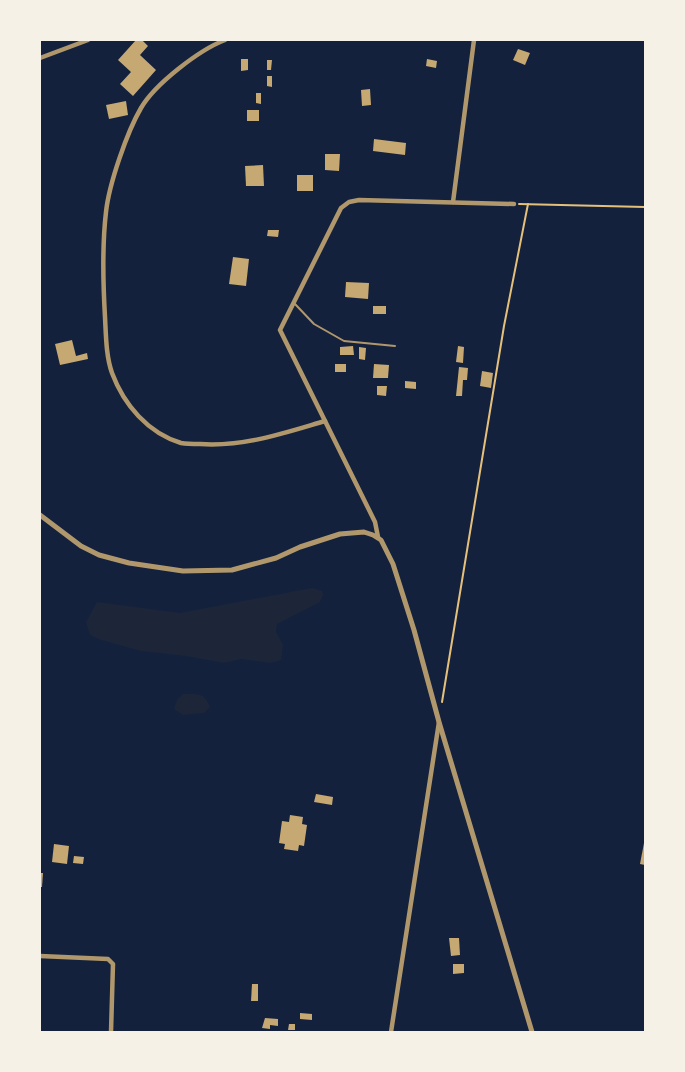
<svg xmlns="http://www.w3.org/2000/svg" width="685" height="1072" font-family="Overpass,sans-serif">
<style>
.green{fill:#1d2539}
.building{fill:#c6a872}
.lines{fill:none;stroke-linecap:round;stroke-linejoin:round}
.path{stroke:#e5c07b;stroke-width:2}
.service{stroke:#b1986c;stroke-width:2}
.minor{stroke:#b1986c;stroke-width:4.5}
.tertiary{stroke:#b1986c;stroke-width:5}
</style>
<rect width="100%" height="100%" fill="#14213d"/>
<g class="green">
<polygon points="312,588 322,591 323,595 320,602 277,624 276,632 283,645 281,660 271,663 241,659 224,663 186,656 141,651 101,640 90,635 86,622 97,602 180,613"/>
<path d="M183,694C198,694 204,692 210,707L204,713L183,715L174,709L177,700Z"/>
</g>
<g class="building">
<polygon points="136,40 142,40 148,46 140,55 156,70 133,96 120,84 131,72 118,60"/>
<polygon points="518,49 530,53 525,65 513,60"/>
<polygon points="241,59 248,59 248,70 241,71"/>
<polygon points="427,59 437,61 436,68 426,66"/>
<polygon points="267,60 272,60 271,70 267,70"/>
<polygon points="267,76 272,76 272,87 267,86"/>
<polygon points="370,89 371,105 362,106 361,90"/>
<polygon points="256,93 261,93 261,104 256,103"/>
<polygon points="126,101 128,115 109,119 106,105"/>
<rect x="247" y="110" width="12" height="11"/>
<polygon points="374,139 406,143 405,155 373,151"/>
<polygon points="325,154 340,154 339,171 325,170"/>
<polygon points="263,165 264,186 246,186 245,166"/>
<rect x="297" y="175" width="16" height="16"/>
<polygon points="268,230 279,230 278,237 267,236"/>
<polygon points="233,257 249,259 246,286 229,284"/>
<polygon points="346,282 369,283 368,299 345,297"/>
<rect x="373" y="306" width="13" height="8"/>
<polygon points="72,340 76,356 87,353 88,359 60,365 55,344"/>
<polygon points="353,346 354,355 340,355 340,347"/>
<polygon points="458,346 464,347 463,363 456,362"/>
<polygon points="359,347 366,348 365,360 359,359"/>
<rect x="335" y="364" width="11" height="8"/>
<polygon points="374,364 389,365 388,378 373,378"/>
<polygon points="459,367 468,368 467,380 463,380 462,396 456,396"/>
<polygon points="482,371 493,373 491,388 480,386"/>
<polygon points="405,381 416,382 416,389 405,388"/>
<polygon points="377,386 387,386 386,396 377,395"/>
<polygon points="316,794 333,797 332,805 314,802"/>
<polygon points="290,815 303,817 302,824 307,825 304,846 299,845 298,851 284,849 285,844 279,843 282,821 289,822"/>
<polygon points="644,843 645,843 645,865 640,864"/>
<polygon points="54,844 69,846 67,864 52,862"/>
<polygon points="74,856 84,857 83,864 73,863"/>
<polygon points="40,873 43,873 42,887 40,887"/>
<polygon points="449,938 459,938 460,955 451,956"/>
<polygon points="453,964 464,964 464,973 453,974"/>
<polygon points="252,984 258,984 258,1001 251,1001"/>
<polygon points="300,1013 312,1014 312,1020 300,1019"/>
<polygon points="265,1018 278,1019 278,1026 270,1025 270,1029 262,1028"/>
<polygon points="289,1024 295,1024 295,1030 288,1030"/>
</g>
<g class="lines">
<g class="path">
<polyline points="519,204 645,207"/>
<polyline points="442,702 504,326 528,204"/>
</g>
<polyline class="service" points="295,304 314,324 344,341 395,346"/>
<g class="minor">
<path d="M225,40C199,50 155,84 141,108C127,132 109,184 106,212C102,246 103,283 105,317C106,336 106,356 112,373C124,405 148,433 181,443C187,444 194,444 200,444C244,447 284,433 325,421"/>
<polyline points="40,58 88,40"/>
<polyline points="453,202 474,40"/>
<polyline points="378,537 375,522 280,330 341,208 349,202 359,200 514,204"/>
<polyline points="40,956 108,959 113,964 111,1032"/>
<polyline points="391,1032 439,722"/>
</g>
<polyline class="tertiary" points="40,515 81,546 99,555 129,563 183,571 232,570 276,558 300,547 340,534 364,532 373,535 381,540 393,564 414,630 439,722 532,1032"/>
</g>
<rect width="685" height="1072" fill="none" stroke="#f6f1e7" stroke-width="82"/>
</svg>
